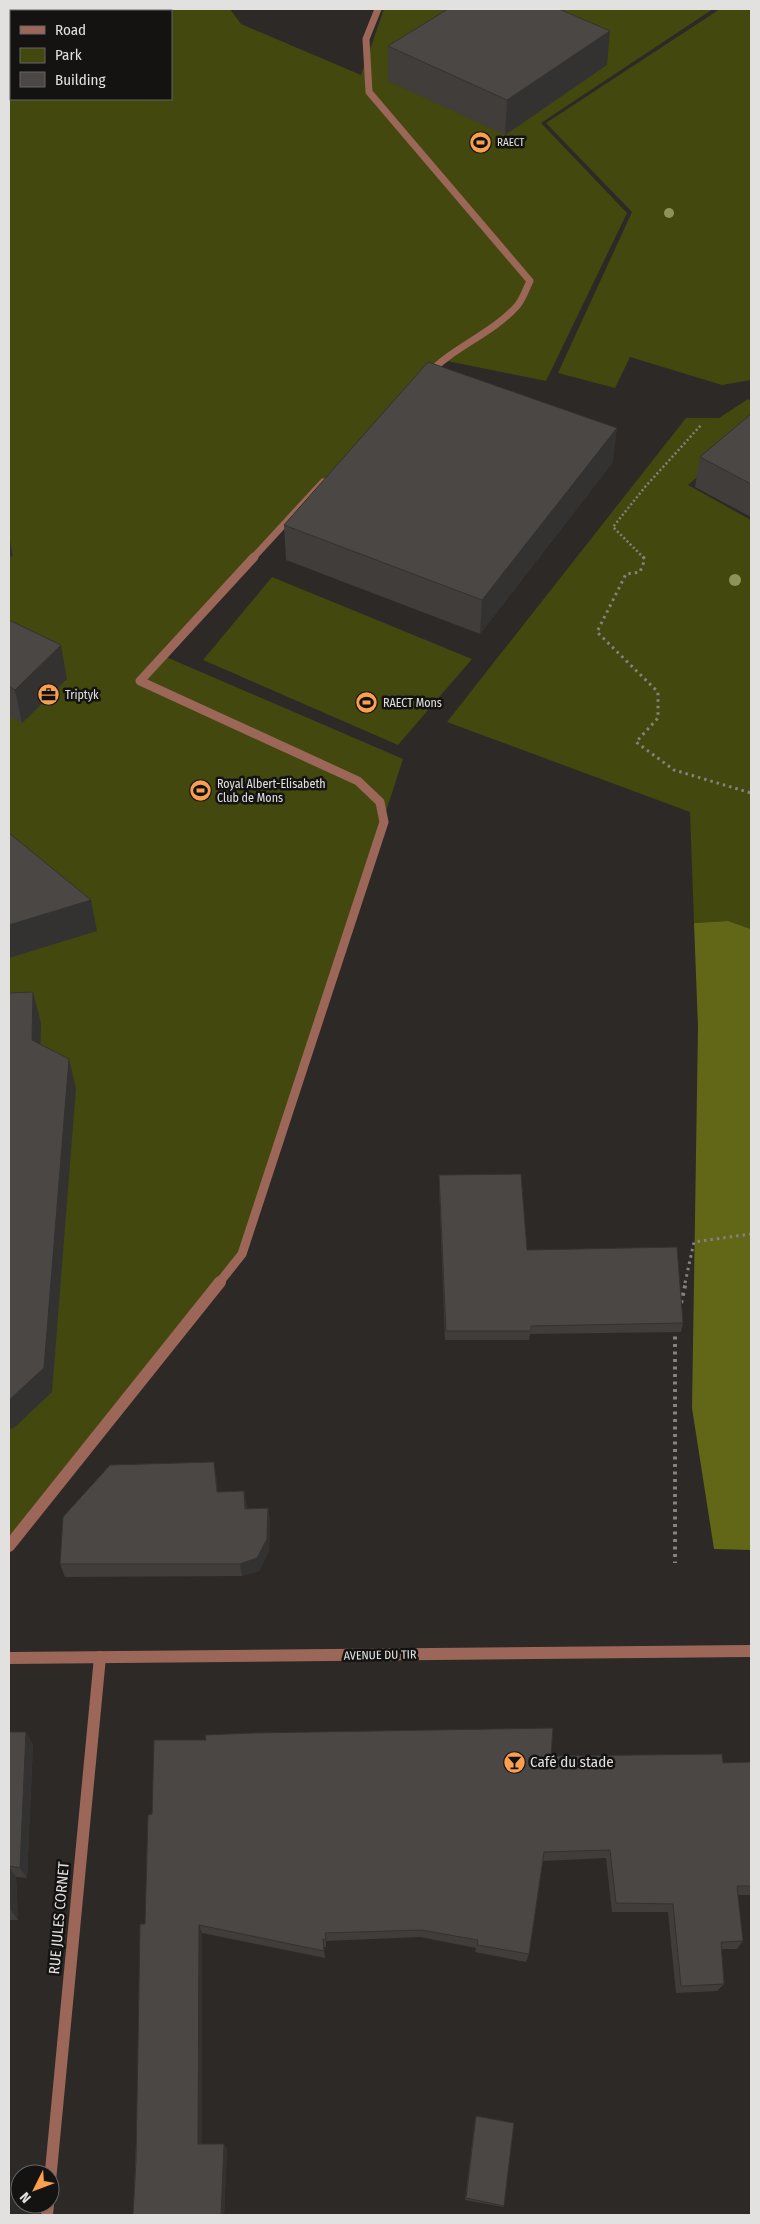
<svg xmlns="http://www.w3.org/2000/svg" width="760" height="2224" font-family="'Fira Sans Condensed',sans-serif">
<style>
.green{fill:#43480f;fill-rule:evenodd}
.forest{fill:#616716}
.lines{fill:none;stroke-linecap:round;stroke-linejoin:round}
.path-far2{stroke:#84817f;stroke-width:2.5;stroke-dasharray:2 2.5;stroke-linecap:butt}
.path-far1{stroke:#84817f;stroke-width:3;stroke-dasharray:2.5 4;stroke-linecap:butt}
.path{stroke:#84817f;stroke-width:4;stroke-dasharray:3 4.5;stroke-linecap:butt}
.service-far2{stroke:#9c6758;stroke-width:7}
.service-far1{stroke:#9c6758;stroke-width:9}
.service{stroke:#9c6758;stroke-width:12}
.minor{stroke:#9c6758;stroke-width:12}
.tree{fill:#8e9357}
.wall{fill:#403d3b}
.shaded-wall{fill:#343230}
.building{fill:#4b4745;stroke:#343230}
.labels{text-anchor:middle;stroke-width:5;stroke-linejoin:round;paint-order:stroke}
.far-poi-label{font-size:11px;fill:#e3e1df;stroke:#141312;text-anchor:start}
.poi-label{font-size:12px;fill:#e3e1df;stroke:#141312;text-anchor:start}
.street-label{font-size:12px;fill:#e3e1df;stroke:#141312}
.near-poi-label{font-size:15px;fill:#e3e1df;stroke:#141312;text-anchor:start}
.near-street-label{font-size:15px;fill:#e3e1df;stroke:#141312}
</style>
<rect width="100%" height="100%" fill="#2d2927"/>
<g class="green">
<path d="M9,9H230L241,24L361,75L384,9H713L541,123L627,213L546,381L442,360L164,656L403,759L242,1254L9,1546ZM11,11H171V99H11Z"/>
<polygon points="720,9 751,9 751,380 722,385 630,357 615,388 558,373 632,212 546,123"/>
<polygon points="748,399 751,401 751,413 748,419 751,430 688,485 751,520 751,929 728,921 694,923 690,812 447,722 686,418 719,418"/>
<polygon points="272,577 472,659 398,745 203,660"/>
</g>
<polygon class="forest" points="728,921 751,929 751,1550 714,1549 692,1408 698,1027 694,923"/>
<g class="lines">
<polyline class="path-far2" points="644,558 613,527 645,487 702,424"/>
<g class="path-far1">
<polyline points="643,557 645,559 640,572 626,574 597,632 658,692 658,718 636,742 674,770 751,793"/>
<polyline points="685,1283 694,1242 751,1234"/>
</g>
<g class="path">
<polyline points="681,1303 686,1282"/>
<polyline points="675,1329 675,1563"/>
</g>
<g class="service-far2">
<path d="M378,9L366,39L369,92L530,281C526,289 523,299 517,306C492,334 453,347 427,375"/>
<polyline points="253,558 323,482"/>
</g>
<polyline class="service-far1" points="219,1283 242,1254 384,822 380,802 358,781 140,681 254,557"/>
<polyline class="service" points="9,1546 220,1282"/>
<g class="minor">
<polyline points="9,1658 751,1651"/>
<polyline points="50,2181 100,1657"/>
<polyline points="47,2215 48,2204"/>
</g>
</g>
<g class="tree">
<circle cx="669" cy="213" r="5"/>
<circle cx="735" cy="580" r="6"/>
</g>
<g class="wall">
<polygon points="388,46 607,65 505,135 388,81"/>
<polygon points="751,414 751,517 695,487 700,457"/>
<polygon points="613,462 480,634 286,560 284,525"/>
<polygon points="9,620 67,679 22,723 9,716"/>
<polygon points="439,1175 527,1250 683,1323 681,1332 530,1334 529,1340 445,1340 439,1185"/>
<polygon points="216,1476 218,1492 244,1491 247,1509 268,1508 270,1521 269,1552 259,1571 242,1576 65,1577 60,1564"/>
<polygon points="9,1732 33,1744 27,1878 16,1877 18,1920 9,1920"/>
<polygon points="551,1756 723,1763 751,1762 751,1895 738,1895 743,1941 737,1949 721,1949 724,1984 717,1991 676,1993 668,1912 612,1912 606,1858 543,1861 529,1954 526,1962 475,1952 476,1948 420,1937 326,1941 326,1947 324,1947 325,1958 202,1933 202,2144 227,2148 224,2215 133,2215 145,1924"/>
<polygon points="476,2116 504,2206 503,2207 465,2200 475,2119"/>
</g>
<g class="shaded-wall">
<polygon points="610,31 607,65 505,135 507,100"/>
<polygon points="617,428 613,462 480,634 482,600"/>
<polygon points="9,535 13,556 9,557"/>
<polygon points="61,645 67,679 22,723 15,690"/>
<polygon points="91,900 97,931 9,958 9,925"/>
<polygon points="33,992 41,1023 40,1069 32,1040"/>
<polygon points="69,1059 76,1088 52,1392 14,1428 9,1429 9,1400"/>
<polygon points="214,1462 216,1476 220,1505 217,1492"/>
<polygon points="244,1491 246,1505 247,1522 245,1509"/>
<polygon points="268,1508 270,1521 269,1552 259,1571 242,1576 240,1564"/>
<polygon points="26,1732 33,1744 27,1878 20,1868"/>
<polygon points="9,1867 16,1877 18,1920 11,1910"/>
<polygon points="199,1925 202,1933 202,2148 198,2144"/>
<polygon points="224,2144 227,2148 224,2215 221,2215"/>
</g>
<g class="building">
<polygon points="448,9 559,9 610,31 507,100 388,46"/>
<polygon points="428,362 617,428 482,600 284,525"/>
<polygon points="751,414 751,484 700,457"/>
<polygon points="9,620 61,645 15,690 9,686"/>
<polygon points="9,833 91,900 9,925"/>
<polygon points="33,992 32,1040 69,1059 44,1368 9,1400 9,993"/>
<polygon points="521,1174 527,1250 677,1247 683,1323 531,1326 531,1331 446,1331 439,1175"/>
<polygon points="214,1462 217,1492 244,1491 245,1509 268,1508 267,1539 257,1558 240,1564 60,1564 63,1517 110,1465"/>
<polygon points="553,1728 551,1756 722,1754 723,1763 751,1762 751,1886 737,1886 743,1941 721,1942 724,1984 681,1986 673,1904 616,1903 610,1850 544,1852 529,1954 477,1945 478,1940 421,1930 325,1933 326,1940 323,1939 324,1951 199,1925 198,2144 224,2144 221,2215 133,2215 136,2161 140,1924 145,1924 148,1815 152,1814 154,1740 206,1740 205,1735 253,1733"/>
<polygon points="9,1732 26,1732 20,1868 9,1866"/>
<polygon points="9,1879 11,1910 9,1910"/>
<polygon points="476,2116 514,2123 504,2206 466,2198"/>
</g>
<defs>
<symbol id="stadium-disc" viewBox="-11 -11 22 22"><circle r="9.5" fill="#fa9f4f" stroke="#141312"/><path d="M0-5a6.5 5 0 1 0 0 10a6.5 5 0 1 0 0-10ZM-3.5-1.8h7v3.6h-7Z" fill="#111"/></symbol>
<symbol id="office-disc" viewBox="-11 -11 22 22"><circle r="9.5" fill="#fa9f4f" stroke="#141312"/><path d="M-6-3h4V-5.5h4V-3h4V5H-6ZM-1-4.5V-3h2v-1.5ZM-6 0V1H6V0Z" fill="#111"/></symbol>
<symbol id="bar-disc" viewBox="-11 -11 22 22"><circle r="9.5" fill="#fa9f4f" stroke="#141312"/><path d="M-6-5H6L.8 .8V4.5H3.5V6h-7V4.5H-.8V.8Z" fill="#111"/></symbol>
</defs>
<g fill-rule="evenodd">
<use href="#stadium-disc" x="468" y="130" width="25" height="25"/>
<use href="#office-disc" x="36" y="682" width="25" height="25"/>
<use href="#stadium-disc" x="354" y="690" width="25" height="25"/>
<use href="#stadium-disc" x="188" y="778" width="25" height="25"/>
<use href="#bar-disc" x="502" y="1750" width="25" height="25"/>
</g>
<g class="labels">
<g class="far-poi-label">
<text x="497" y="146">RAECT</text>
</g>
<g class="poi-label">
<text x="65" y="699">Triptyk</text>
<text x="383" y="707">RAECT Mons</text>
<text x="217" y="788">Royal Albert-Elisabeth<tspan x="217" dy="14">Club de Mons</tspan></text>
</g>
<g class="street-label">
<text transform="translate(380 1655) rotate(-1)" y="4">AVENUE DU TIR</text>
</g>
<g class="near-poi-label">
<text x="530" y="1767">Café du stade</text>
</g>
<g class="near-street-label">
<text transform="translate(59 1918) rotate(-85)" y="5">RUE JULES CORNET</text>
</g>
</g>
<rect width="760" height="2224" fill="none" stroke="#e3e1df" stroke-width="20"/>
<rect x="10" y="10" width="162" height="90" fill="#141312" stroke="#676564"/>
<rect x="20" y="26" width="25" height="8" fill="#9c6758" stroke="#676564"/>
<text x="55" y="35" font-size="15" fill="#e3e1df">Road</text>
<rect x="20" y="48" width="25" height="15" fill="#43480f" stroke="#676564"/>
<text x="55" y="60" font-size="15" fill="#e3e1df">Park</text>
<rect x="20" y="72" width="25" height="15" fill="#4b4745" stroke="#676564"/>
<text x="55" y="85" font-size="15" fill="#e3e1df">Building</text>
<g transform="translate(35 2189) rotate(228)"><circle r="24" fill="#141312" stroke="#676564"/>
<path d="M0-4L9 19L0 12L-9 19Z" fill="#fa9f4f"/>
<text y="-8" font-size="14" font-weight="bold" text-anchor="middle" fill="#e3e1df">N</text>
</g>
</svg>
